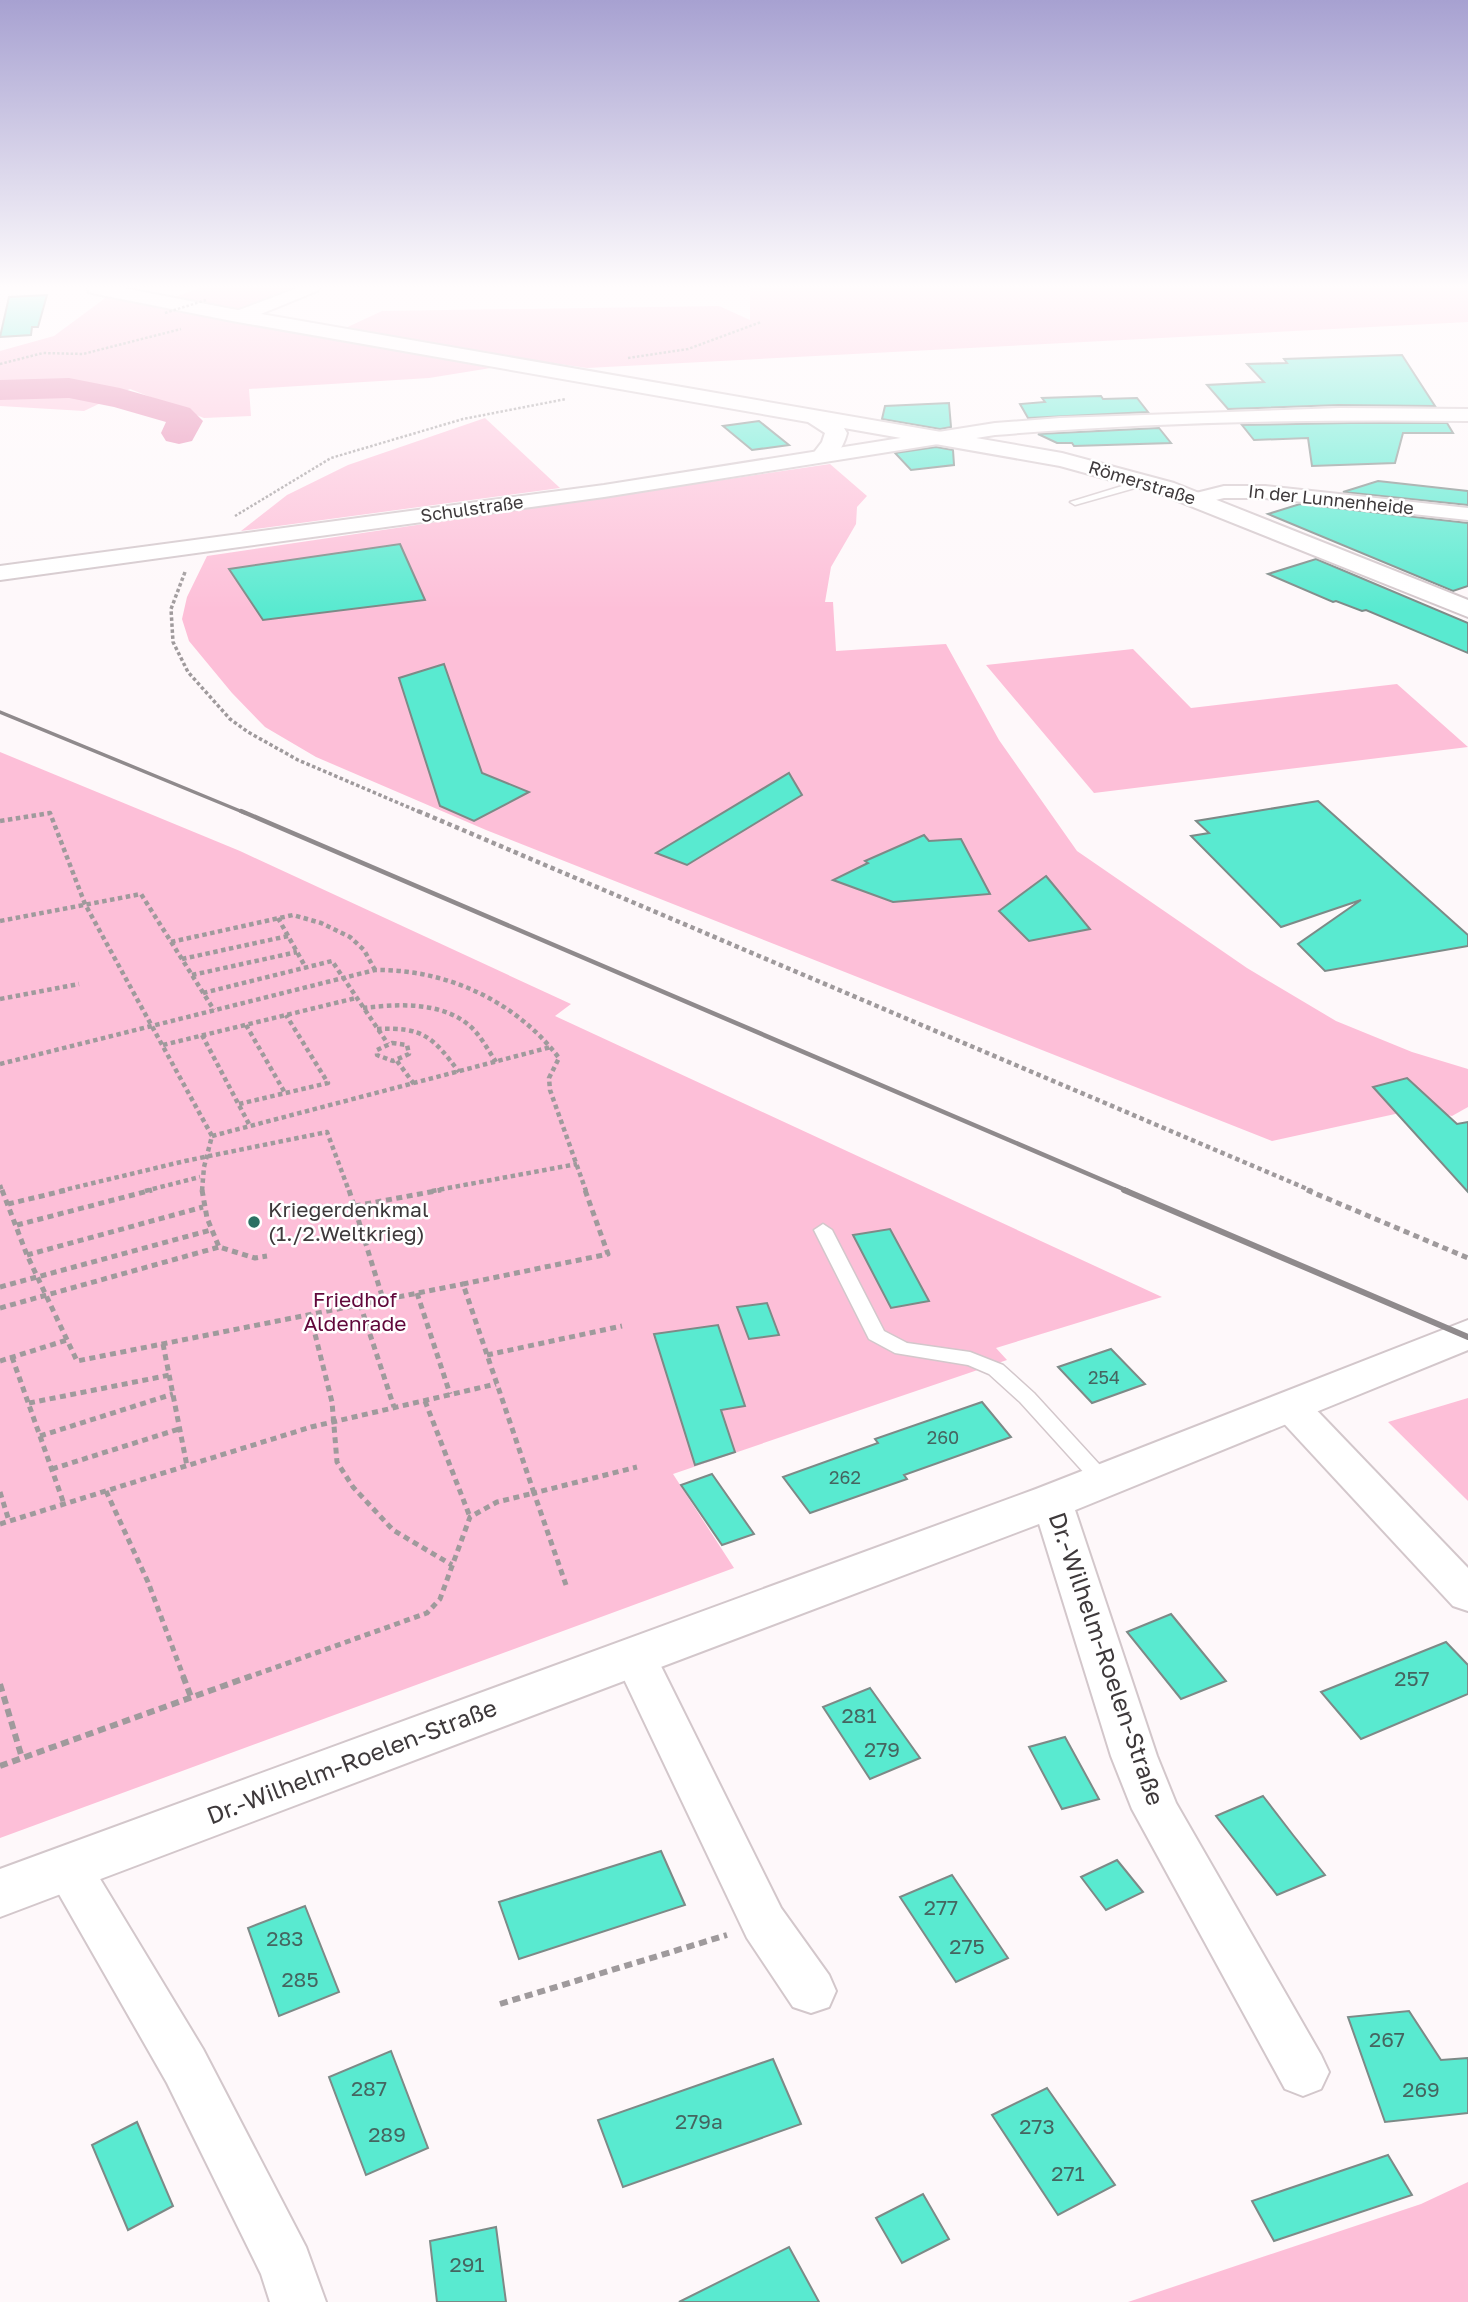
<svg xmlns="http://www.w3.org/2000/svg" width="1468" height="2302" font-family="'Golos Text',sans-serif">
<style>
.green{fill:#fdbfd8}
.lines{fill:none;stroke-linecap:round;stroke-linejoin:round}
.river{fill:#e685af;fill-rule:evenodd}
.building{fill:#59ead0;stroke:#7d8a87;stroke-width:2}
.service-casing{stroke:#d3c7cb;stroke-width:3}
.minor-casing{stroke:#d3c7cb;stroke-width:4}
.tertiary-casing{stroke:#d3c7cb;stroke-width:4}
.secondary-casing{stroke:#d3c7cb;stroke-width:4}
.path-far4{stroke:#9f9a9c;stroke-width:2.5;stroke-dasharray:2.5 2;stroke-linecap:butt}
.path-far3{stroke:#9f9a9c;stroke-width:3.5;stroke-dasharray:3.5 2.5;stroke-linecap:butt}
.path-far2{stroke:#9f9a9c;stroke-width:4.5;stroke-dasharray:4.5 3.5;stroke-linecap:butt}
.path-far1{stroke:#9f9a9c;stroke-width:5;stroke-dasharray:6 4.5;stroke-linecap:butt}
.path{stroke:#9f9a9c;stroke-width:6;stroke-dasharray:8 5;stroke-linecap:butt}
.service{fill:#fff;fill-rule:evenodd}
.minor{fill:#fff;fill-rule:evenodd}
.tertiary{fill:#fff;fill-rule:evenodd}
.secondary{fill:#fff;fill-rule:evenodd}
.rail-far2{stroke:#8f8a8c;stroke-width:3.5}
.rail-far1{stroke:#8f8a8c;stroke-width:4.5}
.rail{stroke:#8f8a8c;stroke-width:6}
.path-bridge{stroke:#9f9a9c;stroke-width:2.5;stroke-dasharray:2.5 2;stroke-linecap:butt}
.poi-dot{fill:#2b7063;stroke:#fff;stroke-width:2.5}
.labels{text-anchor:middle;stroke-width:5;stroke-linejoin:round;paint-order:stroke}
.far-street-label{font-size:18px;fill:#3e393b;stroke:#fff}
.number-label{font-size:18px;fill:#456560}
.poi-label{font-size:21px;fill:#3e393b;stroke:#fff;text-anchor:start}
.park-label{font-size:21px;fill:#61083b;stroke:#fff}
.near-number-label{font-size:21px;fill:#456560}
.near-street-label{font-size:24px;fill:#3e393b;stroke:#fff}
</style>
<rect width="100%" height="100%" fill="#fef8fa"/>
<g class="green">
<polygon points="200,288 300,288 241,309 228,310 169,299"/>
<polygon points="750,288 1468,288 1468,322 587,368 337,332 382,311 719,306 750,320"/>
<polygon points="112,293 497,367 429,378 249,389 251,416 204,418 130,389 84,411 0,406 0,351 54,336"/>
<polygon points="485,418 560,488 241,531 287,495 348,465"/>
<polygon points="830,464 867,496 857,507 856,524 831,567 825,602 833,602 836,651 946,644 999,740 1077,851 1247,968 1336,1021 1412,1052 1468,1069 1468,1107 1452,1116 1418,1109 1272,1141 486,830 316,757 265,727 232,693 189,641 182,619 187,597 207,556"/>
<polygon points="1133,649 1191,708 1397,684 1468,747 1094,793 986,665"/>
<polygon points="0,752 240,851 571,1004 555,1016 1162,1297 996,1348 1007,1360 673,1474 734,1568 0,1838"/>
<polygon points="1468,1398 1468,1501 1388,1422"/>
<polygon points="1468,2182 1468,2302 1128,2302 1421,2204"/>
</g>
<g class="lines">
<polygon class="river" points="69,378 120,388 190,408 203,421 192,441 179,444 166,441 161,433 166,422 114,407 69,398 0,400 0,380"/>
</g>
<g class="building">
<polygon points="47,295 38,327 32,327 31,335 0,337 9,297"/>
<polygon points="1402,355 1435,406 1339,405 1228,409 1207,385 1264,382 1247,364 1287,363 1284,359"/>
<polygon points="1101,396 1103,399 1137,398 1148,412 1028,418 1020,404 1045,402 1042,398"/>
<polygon points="949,403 951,427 940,429 882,419 885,406"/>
<polygon points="759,421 789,445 752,450 723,426"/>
<polygon points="1350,423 1447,423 1453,433 1403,433 1395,463 1312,466 1308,438 1254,440 1242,425"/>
<polygon points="1159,428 1171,443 1074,446 1072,443 1057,443 1038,434"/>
<polygon points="936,447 953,450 954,465 911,470 895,453"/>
<polygon points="1378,481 1468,491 1468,505 1343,492"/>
<polygon points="1300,504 1468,523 1468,586 1453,591 1268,514"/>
<polygon points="400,544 425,600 263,620 229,569"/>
<polygon points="1316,559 1468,623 1468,653 1366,610 1362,611 1336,601 1333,602 1268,574"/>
<polygon points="444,664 482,773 529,792 474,821 440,806 399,678"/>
<polygon points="789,773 802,795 687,865 656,853"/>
<polygon points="1318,801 1468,935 1468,946 1325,971 1298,944 1361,900 1281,927 1191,836 1209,833 1196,821"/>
<polygon points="924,835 929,841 961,839 990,894 893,902 833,880 868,863 865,861"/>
<polygon points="1046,876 1090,929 1029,941 999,911"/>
<polygon points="1407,1078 1457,1124 1468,1122 1468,1192 1373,1087"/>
<polygon points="890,1229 929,1301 891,1308 853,1235"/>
<polygon points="767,1303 779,1335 749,1339 737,1307"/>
<polygon points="718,1325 745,1406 721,1410 735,1452 695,1465 654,1334"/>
<polygon points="1111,1349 1145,1384 1092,1403 1058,1367"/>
<polygon points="982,1402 1011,1437 904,1475 907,1479 810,1513 783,1477 878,1443 875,1439"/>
<polygon points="712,1474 754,1534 722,1545 681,1485"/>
<polygon points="1171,1614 1198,1647 1226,1681 1181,1699 1127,1632"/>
<polygon points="1446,1642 1468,1665 1468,1694 1361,1739 1321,1692"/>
<polygon points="870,1688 920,1758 870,1779 823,1707"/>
<polygon points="1065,1737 1099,1799 1062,1809 1029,1747"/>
<polygon points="1263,1796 1293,1835 1325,1875 1277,1895 1216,1816"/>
<polygon points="661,1851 685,1905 519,1959 499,1902"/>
<polygon points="1117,1860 1143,1892 1106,1910 1081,1877"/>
<polygon points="952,1875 1008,1958 956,1982 900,1897"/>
<polygon points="305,1906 339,1992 279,2016 248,1928"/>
<polygon points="1409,2011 1441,2060 1468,2058 1468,2113 1385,2122 1348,2017"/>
<polygon points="391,2051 428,2148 366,2175 329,2077"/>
<polygon points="773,2059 801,2124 623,2187 598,2120"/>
<polygon points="1047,2088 1115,2185 1058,2215 992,2115"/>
<polygon points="137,2122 173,2206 128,2230 92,2145"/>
<polygon points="1388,2155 1412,2195 1274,2241 1252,2201"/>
<polygon points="923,2194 949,2239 902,2263 876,2218"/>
<polygon points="496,2227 506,2302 437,2302 430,2241"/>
<polygon points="789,2247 819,2302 679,2302"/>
</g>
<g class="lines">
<defs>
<g id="service">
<polygon points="1145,479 1149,480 1149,484 1075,505 1070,502"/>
<polygon points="823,1224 832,1230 884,1331 907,1343 970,1352 1003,1365 1034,1393 1110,1476 1113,1481 1110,1486 1103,1488 1096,1486 1020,1402 989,1374 968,1365 895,1353 869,1339 814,1230"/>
</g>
<g id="minor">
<polygon points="297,288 319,288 317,291 246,320 240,321 232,316 234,312"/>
<path d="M1339,408L1468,409V421C1310,419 1152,422 995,435L604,497L0,580V566L604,485L995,423L1060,418Z"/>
<polygon points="1224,486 1265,486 1468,508 1468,520 1265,498 1224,498 1195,505 1188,503 1185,499 1188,495"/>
<polygon points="1290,1393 1304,1397 1468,1568 1468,1611 1453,1606 1276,1415 1271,1406 1276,1397"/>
<polygon points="1052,1487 1066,1491 1072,1501 1157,1756 1176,1803 1321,2055 1329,2072 1321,2089 1303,2096 1285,2089 1132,1809 1111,1756 1032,1501 1038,1491"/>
<polygon points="635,1639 650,1644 781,1908 829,1975 836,1991 829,2007 811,2013 793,2007 747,1938 613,1656 620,1644"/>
<polygon points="68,1848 85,1854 203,2049 306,2247 326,2302 270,2302 261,2274 167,2083 44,1868 51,1854"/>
</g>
<path id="tertiary" d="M87,288H123L232,309L1062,453L1174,483L1468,600V617L1158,493L1060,466L844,428L847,433C843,449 833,464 815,460L812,455L822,442L825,433L808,422L232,321L96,294L89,292Z"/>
<polygon id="secondary" points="1468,1320 1468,1350 1068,1513 0,1917 0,1869 1036,1489"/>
</defs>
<use href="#service" class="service-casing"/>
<use href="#minor" class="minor-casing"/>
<use href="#tertiary" class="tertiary-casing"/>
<use href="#secondary" class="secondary-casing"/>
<g class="path-far4">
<polyline points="628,358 688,349 761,322"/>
<polyline points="0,364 43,353 83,354 181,329"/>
<polyline points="235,516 331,458 463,419 566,399"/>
</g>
<polyline class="path-far3" points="185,572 171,609 173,642 188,672 230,719 248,732 298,760 422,813"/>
<g class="path-far2">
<polyline points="418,811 1312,1191"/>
<polyline points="0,821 50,813 85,904 212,1136 204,1167 202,1191"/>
<polyline points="278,918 306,968"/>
<polyline points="0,921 141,894 214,1010"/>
<polyline points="171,942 293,915 321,923 350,937 364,950 375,970"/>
<polyline points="182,959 288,936"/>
<polyline points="192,975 297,952"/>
<polyline points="203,993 332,961 388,1044"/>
<polyline points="0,999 79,984"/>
<path d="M363,1008C398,1004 441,1001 470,1026C481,1036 488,1050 496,1062"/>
<polyline points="246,1025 285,1093"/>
<path d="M377,1029C423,1027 432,1036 459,1072"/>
<polyline points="202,1035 250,1126"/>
<polygon points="392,1043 407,1045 409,1054 393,1061 377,1055 377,1050"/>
<polyline points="163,1045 356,998"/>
<polyline points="397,1061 414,1084"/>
<path d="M0,1064L375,970C446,969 516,1001 559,1058L549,1078L550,1090L586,1191"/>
<polyline points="239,1104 328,1083 286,1015"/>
<polyline points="212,1136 551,1047"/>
<polyline points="0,1185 2,1191"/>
<polyline points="60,1191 185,1161 327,1132 349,1191"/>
<polyline points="145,1191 200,1177"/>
<polyline points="432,1191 577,1164"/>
</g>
<g class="path-far1">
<polyline points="2,1190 27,1255 77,1361 463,1284"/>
<polyline points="202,1190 207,1218 219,1247 255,1258 267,1256"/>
<polyline points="349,1190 383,1299"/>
<polyline points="1307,1190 1468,1258"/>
<polyline points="8,1204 67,1190"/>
<polyline points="355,1206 441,1190"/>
<polyline points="17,1225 152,1190"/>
<polyline points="27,1255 203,1207"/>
<polyline points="0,1287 211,1230"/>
<polyline points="417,1293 450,1394"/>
<polyline points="360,1304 394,1407"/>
<polyline points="0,1308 219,1247"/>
<polyline points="310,1314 332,1402 337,1462 353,1487 393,1530 452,1565"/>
<polyline points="163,1344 187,1466"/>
<polyline points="487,1355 622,1326"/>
<polyline points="12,1357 64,1504"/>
<polyline points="0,1361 67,1340"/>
<polyline points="425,1401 470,1517"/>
<polyline points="29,1403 170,1375"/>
<polyline points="40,1436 173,1394"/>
<polyline points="52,1469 179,1429"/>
<polyline points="106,1491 148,1582 184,1678"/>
<polyline points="0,1492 9,1521"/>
<polyline points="0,1524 311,1427 496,1384"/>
<polyline points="566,1585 534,1493 637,1467"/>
<polyline points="246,1678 427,1613 440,1599 470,1517 497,1502 534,1493 463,1284 608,1254 585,1190"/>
</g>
<g class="path">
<polyline points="183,1676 191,1697"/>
<polyline points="0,1684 22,1758"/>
<polyline points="0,1766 251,1676"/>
<polyline points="500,2004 727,1935"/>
</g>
<use href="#service" class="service"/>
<use href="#minor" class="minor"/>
<use href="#tertiary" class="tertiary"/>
<use href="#secondary" class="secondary"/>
<polyline class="rail-far2" points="0,712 245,813"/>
<polyline class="rail-far1" points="241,811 1128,1191"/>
<polyline class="rail" points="1124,1190 1468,1337"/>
<polyline class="path-bridge" points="165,313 206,300"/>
</g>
<linearGradient id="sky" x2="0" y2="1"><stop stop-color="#a7a1d1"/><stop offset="0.47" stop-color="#fffcfd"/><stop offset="1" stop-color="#fffcfd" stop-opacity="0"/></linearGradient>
<rect width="1468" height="610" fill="url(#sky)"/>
<circle class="poi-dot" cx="254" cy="1222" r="7"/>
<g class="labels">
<g class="far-street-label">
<text transform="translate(1142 483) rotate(17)" y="6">Römerstraße</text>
<text transform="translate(1331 500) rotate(6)" y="6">In der Lunnenheide</text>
<text transform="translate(472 509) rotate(-8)" y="6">Schulstraße</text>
</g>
<g class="number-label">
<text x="1104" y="1384">254</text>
<text x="943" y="1444">260</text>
<text x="845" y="1484">262</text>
</g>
<g class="poi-label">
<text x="268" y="1217">Kriegerdenkmal<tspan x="268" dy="24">(1./2.Weltkrieg)</tspan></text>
</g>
<g class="park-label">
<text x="355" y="1307">Friedhof<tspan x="355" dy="24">Aldenrade</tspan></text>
</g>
<g class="near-number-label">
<text x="1412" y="1686">257</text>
<text x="859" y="1723">281</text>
<text x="882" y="1757">279</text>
<text x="941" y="1915">277</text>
<text x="285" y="1946">283</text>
<text x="967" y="1954">275</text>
<text x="300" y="1987">285</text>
<text x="1387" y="2047">267</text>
<text x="369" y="2096">287</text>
<text x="1421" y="2097">269</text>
<text x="699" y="2129">279a</text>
<text x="1037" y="2134">273</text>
<text x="387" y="2142">289</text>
<text x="1068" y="2181">271</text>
<text x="467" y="2272">291</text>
</g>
<g class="near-street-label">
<text transform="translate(1106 1659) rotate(71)" y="8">Dr.-Wilhelm-Roelen-Straße</text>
<text transform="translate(352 1762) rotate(-21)" y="8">Dr.-Wilhelm-Roelen-Straße</text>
</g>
</g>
</svg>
